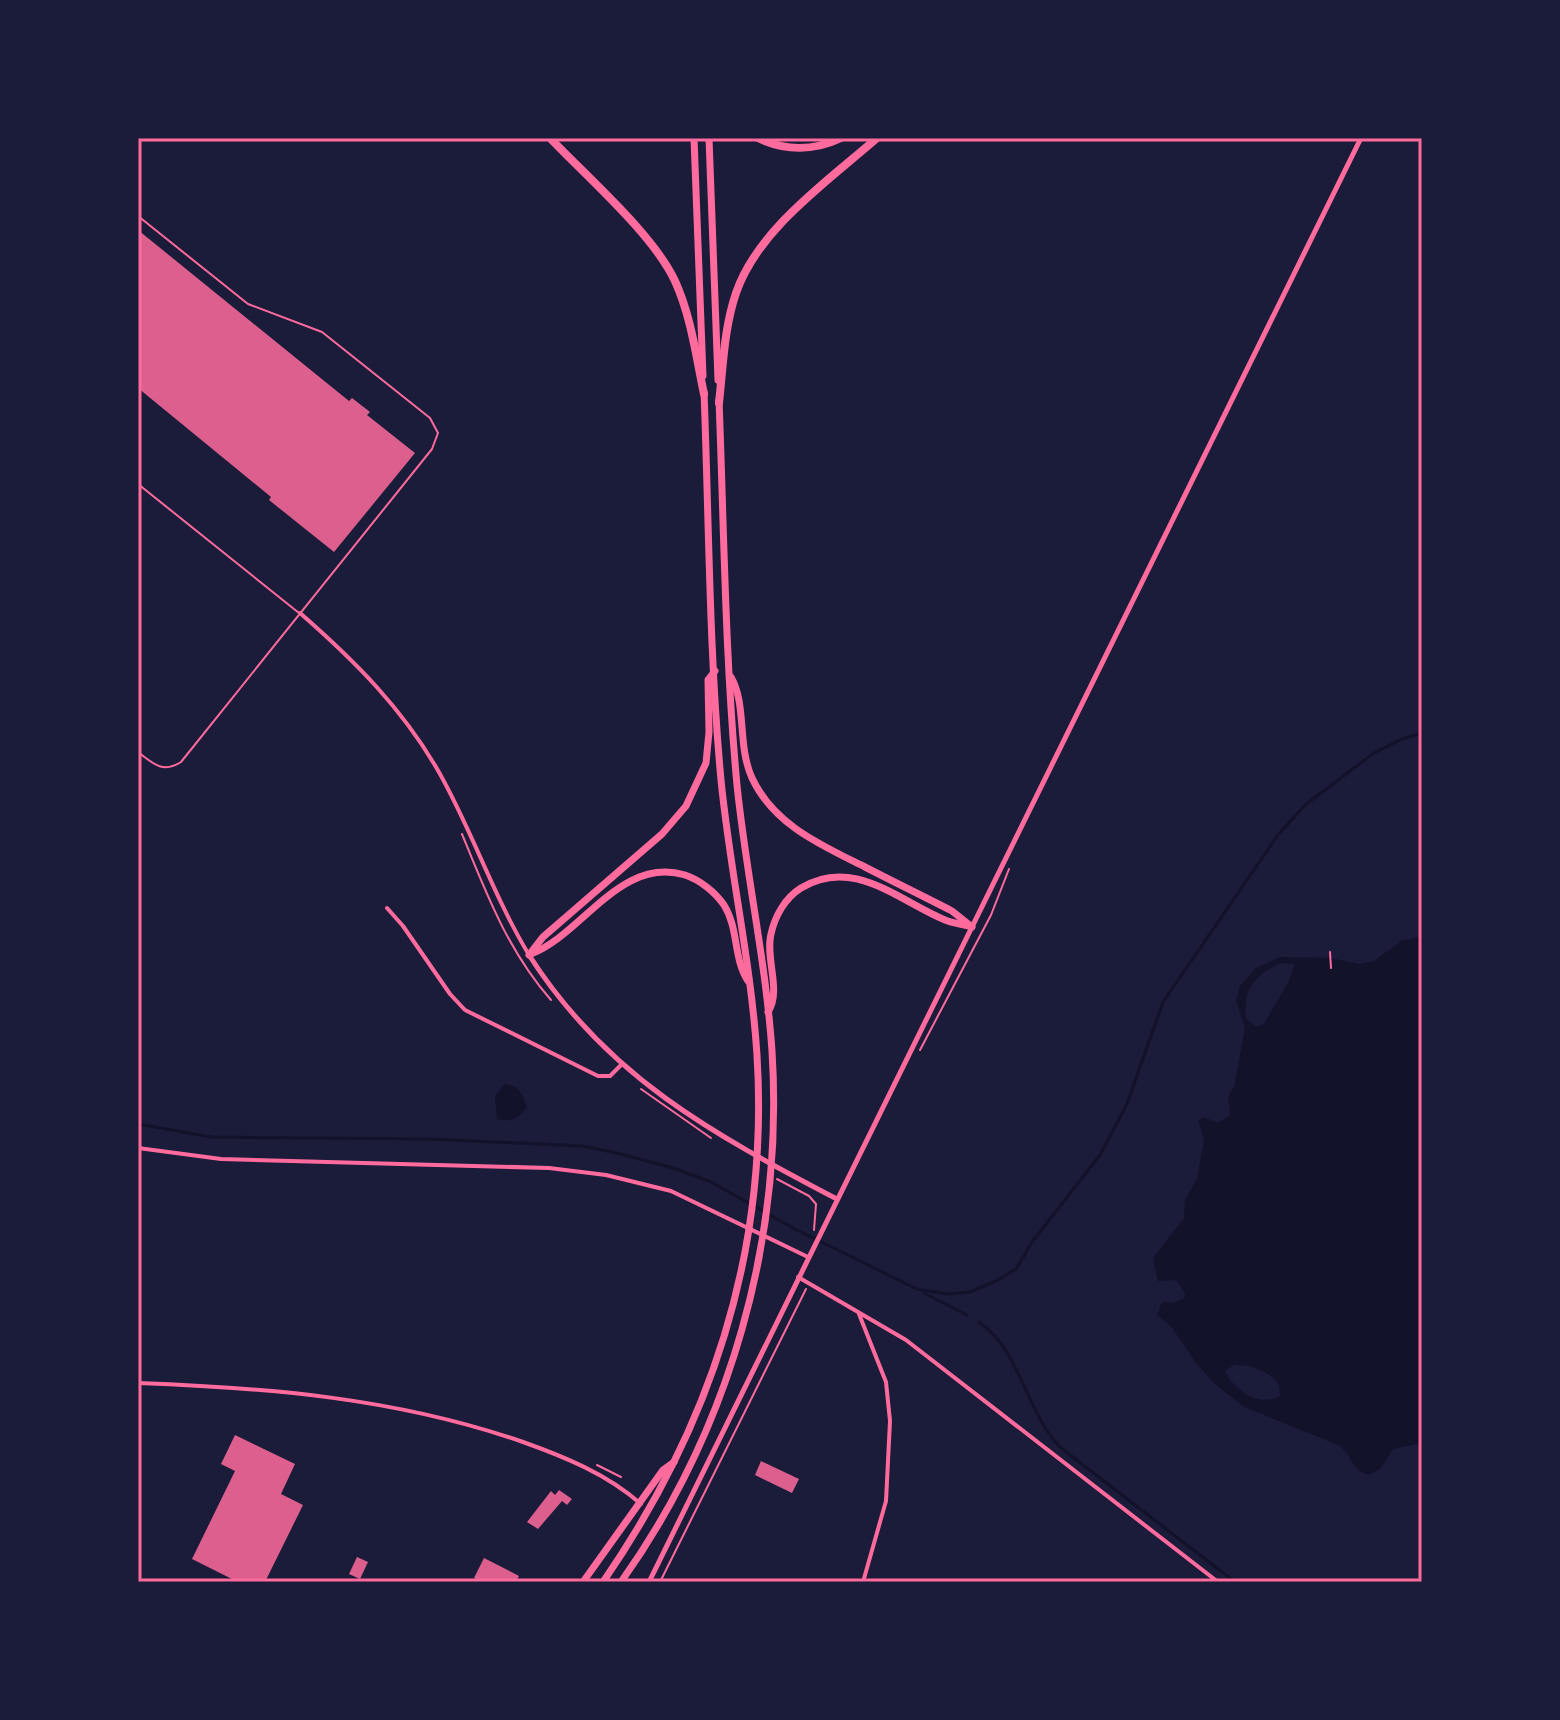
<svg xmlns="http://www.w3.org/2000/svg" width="1560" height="1720" font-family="'Nunito Sans',sans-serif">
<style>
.water{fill:#12122b;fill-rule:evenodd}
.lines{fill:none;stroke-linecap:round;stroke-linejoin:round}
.stream{stroke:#12122b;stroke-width:3}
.building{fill:#dd5f8e}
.path{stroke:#ff6b9d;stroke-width:2}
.service{stroke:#ff6b9d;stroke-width:2}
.minor{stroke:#ff6b9d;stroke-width:4}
.tertiary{stroke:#ff6b9d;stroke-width:5}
.trunk{stroke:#ff6b9d;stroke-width:7}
.motorway{stroke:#ff6b9d;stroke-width:8}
.neatline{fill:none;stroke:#ff6b9d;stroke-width:3}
</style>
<rect width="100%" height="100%" fill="#1b1b3a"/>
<g class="water">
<path d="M1422,937V1443L1393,1449L1380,1469L1368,1475C1352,1471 1352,1454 1338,1445L1244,1407L1214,1383L1196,1363L1171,1326L1157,1315L1162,1302L1173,1303L1183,1299L1186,1295L1176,1280L1158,1281L1153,1258L1184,1218L1185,1200L1197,1179L1204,1140L1198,1120L1204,1117L1218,1123L1230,1115C1230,1104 1225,1097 1234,1087L1245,1028L1236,1001L1240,986L1256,968L1280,957L1330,958L1360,964L1374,961L1403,940ZM1281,963L1295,964L1288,983L1264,1024L1256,1027L1246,1018C1243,989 1254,975 1281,963ZM1234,1365C1251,1364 1269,1371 1279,1385L1280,1396C1261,1408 1232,1390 1225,1370Z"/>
<path d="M505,1084C520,1086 522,1094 527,1107C519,1118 511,1123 497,1119L495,1096Z"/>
</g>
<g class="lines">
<g class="stream">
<polyline points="138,1124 211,1137 428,1139 583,1146 617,1153 673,1168 711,1182 795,1229 917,1289 948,1294 970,1292 996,1281 1016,1269 1032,1242 1100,1155 1127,1104 1163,1002 1278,835 1305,805 1374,753 1402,739 1422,733"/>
<polyline points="924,1293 967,1315"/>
<path d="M979,1322C1022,1352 1025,1412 1061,1448L1235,1582"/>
</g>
</g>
<g class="building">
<polygon points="138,230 349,401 352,398 370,412 367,415 415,453 334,552 269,500 271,497 138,388"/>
<polygon points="235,1435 295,1464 281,1494 303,1505 265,1582 238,1582 192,1559 235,1471 221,1464"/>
<polygon points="761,1461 799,1479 792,1493 755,1475"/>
<polygon points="559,1490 572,1499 567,1505 562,1501 538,1529 527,1522 551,1491 555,1495"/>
<polygon points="357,1557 368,1562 360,1579 349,1574"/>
<polygon points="484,1558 519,1576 516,1582 483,1582 474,1578"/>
</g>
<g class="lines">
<g class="path">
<path d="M462,834C486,893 508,951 551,1000"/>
<polyline points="1330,952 1331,968"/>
<polyline points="920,1050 991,915 1009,869"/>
<polyline points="641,1089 711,1138"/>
<polyline points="777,1179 809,1196 816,1204 814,1230"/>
<polyline points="597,1465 621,1477"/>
<polyline points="660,1582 806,1289"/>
</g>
<g class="service">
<path d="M138,216L248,304L322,332L430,418L438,433L432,449L181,762C163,774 152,763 138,752"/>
<polyline points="138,484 299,613"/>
</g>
<g class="minor">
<path d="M300,613C355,661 404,710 440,774C473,833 494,897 529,955"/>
<polyline points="387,908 403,926 450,994 465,1010 598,1076 610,1076 622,1064"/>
<polyline points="138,1148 221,1159 549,1168 606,1175 671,1191 808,1257"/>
<polyline points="798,1277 906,1340 1218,1582"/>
<polyline points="859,1314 886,1382 890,1421 886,1501 863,1582"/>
<path d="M138,1383C271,1388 396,1398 523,1442C565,1457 607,1474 641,1504"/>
</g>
<g class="tertiary">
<path d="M529,955C607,1077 713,1134 837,1199"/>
<polyline points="649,1582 1361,138"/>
</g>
<g class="trunk">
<polyline points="694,138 703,376"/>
<polyline points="709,138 718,380"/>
<path d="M731,677C747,705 737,745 752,778C774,825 821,845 865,867C894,882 923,896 952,911L972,927"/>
<path d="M531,954C583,934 620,856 685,875C700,880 715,892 724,905C739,929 733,958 748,981"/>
<polyline points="529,955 543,937 662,834 686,806 706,763 709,732 708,680 715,671"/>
<path d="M768,1012C782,991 765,959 771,934C775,916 785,898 801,888C853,856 899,901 945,920C952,923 961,924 969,926"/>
<polyline points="583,1582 663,1470 674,1462"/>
<path d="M603,1582C712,1424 769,1248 757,1055C751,962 730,872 721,780C709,651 709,521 704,392"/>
<path d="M621,1582C730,1429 784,1239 772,1051C766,962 746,874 737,785C725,657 724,528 719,400"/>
</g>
<g class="motorway">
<path d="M550,138C587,177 653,234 675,281C691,316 696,356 704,394"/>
<path d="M758,138C785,151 814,151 841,138"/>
<path d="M719,403C723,367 724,328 736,293C758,229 828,181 877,138"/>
</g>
</g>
<rect width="1560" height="1720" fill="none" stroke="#1b1b3a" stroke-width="280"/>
<rect x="140" y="140" width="1280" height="1440" class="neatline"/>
</svg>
